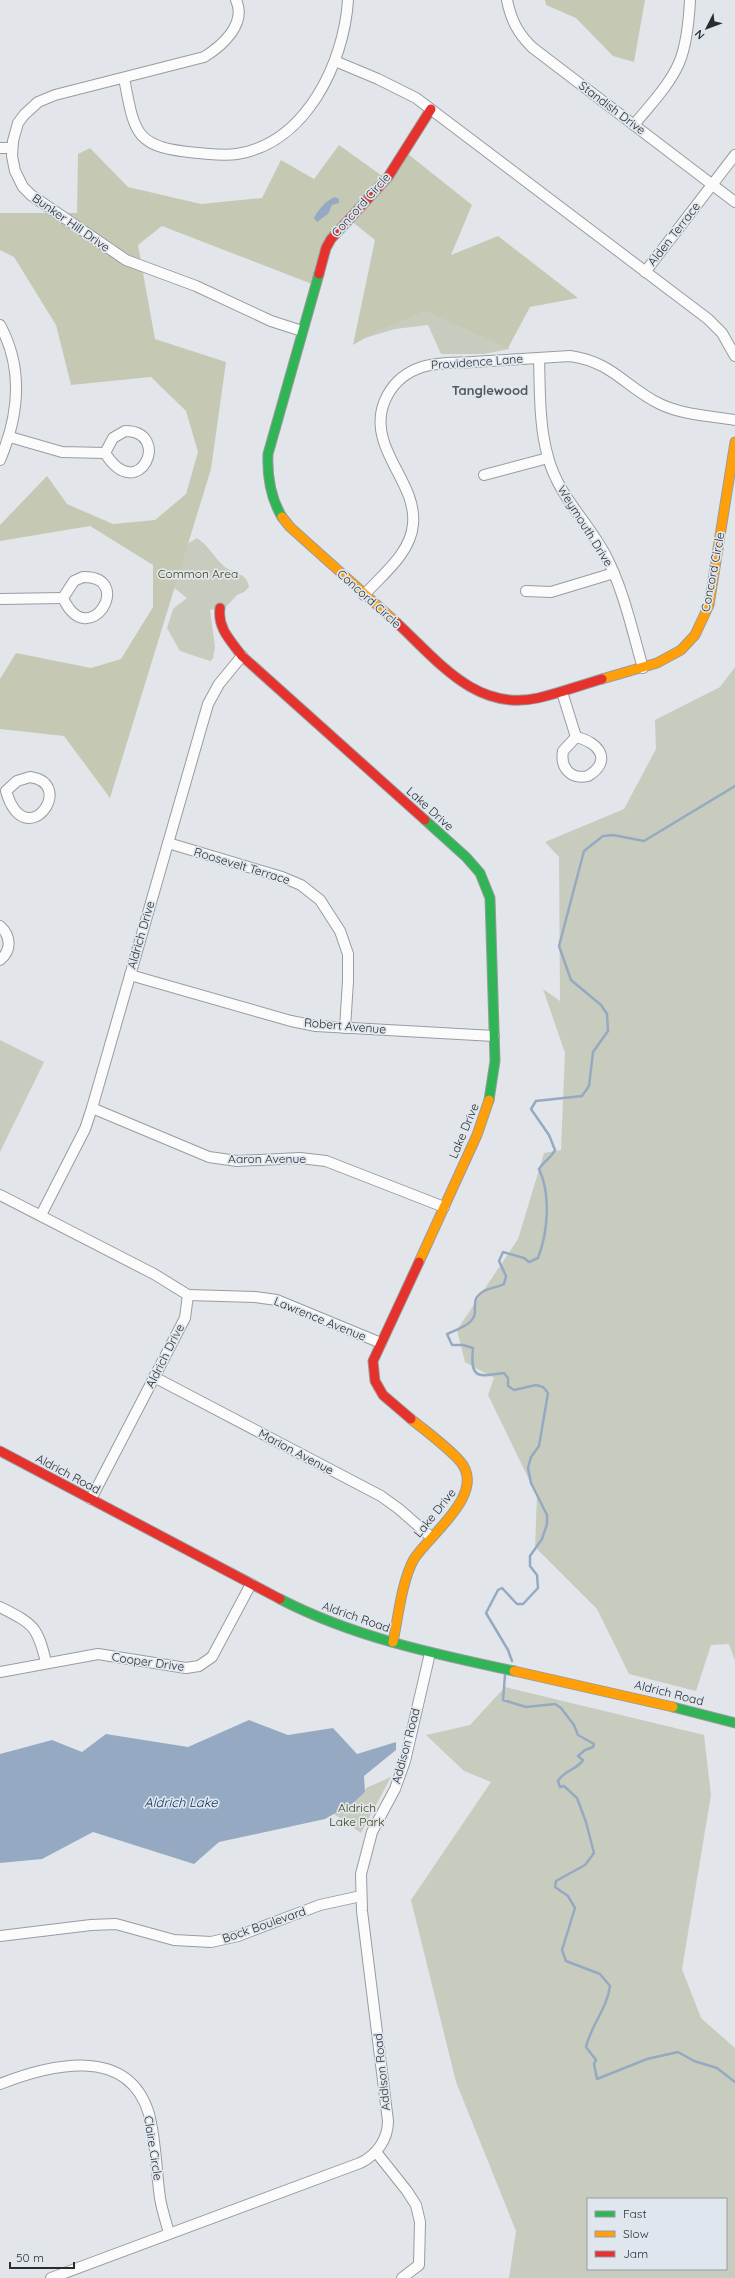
<svg xmlns="http://www.w3.org/2000/svg" width="735" height="2278" font-family="Quicksand,sans-serif">
<style>
.green{fill:#c8ccbe;fill-rule:evenodd}
.forest{fill:#c5c9b3}
.water{fill:#95aac2}
.lines{fill:none;stroke-linecap:round;stroke-linejoin:round}
.stream{stroke:#95aac2;stroke-width:2.5}
.street-casing{stroke:#999c9f;stroke-width:12}
.fast-casing{stroke:#999c9f;stroke-width:11}
.slow-casing{stroke:#999c9f;stroke-width:11}
.jam-casing{stroke:#999c9f;stroke-width:11}
.street{stroke:#fbfbfc;stroke-width:10}
.fast{stroke:#30b455;stroke-width:9}
.slow{stroke:#ff9f0a;stroke-width:9}
.jam{stroke:#e5322d;stroke-width:9}
.labels{text-anchor:middle;stroke-width:3.5;stroke-linejoin:round;paint-order:stroke}
.street-label{font-size:12px;fill:#2a2d30;stroke:#dfe6ee}
.park-label{font-size:12px;fill:#3d3f0a;stroke:#dfe6ee}
.neighbourhood-label{font-size:13px;font-weight:bold;fill:#52585f;stroke:#dfe6ee}
.water-label{font-size:13px;font-style:italic;fill:#04305b;stroke:#dfe6ee}
</style>
<rect width="100%" height="100%" fill="#e2e6ea"/>
<g class="green">
<polygon points="409,288 501,311 509,349 484,354 441,354 428,325 395,329 365,338"/>
<path d="M197,538C210,547 214,558 225,567C235,574 247,573 249,587L244,592L237,595L226,607L210,610L215,647L213,659L210,661L180,651L167,628L173,609L187,598L169,584L185,545Z"/>
<polygon points="735,667 735,1661 729,1644 711,1645 696,1691 629,1674 597,1609 535,1547 537,1496 488,1395 494,1378 465,1362 457,1330 518,1239 544,1153 561,1150 565,1053 543,989 560,1001 559,857 545,842 624,809 656,749 655,720 720,687"/>
<polygon points="0,1040 44,1062 0,1152"/>
<path d="M505,1687L704,1735L711,1795L682,1969L701,2018L735,2048V2278H509L516,2231L456,2082L411,1900L491,1782L464,1771L426,1735L470,1725ZM588,2199H726V2269H588Z"/>
<polygon points="391,1777 361,1833 334,1814 365,1792 366,1788"/>
</g>
<g class="forest">
<polygon points="545,0 645,0 634,62 613,56 576,18 546,5"/>
<polygon points="339,145 385,178 403,150 472,205 451,255 498,236 578,298 530,307 508,348 425,311 375,332 353,345 375,240 345,216 312,284 162,226 138,245 155,339 226,362 211,469 110,798 64,736 0,729 0,679 16,653 91,668 121,659 153,607 153,565 90,526 0,541 0,525 47,476 67,504 113,524 155,520 186,494 198,452 186,411 151,377 71,385 56,325 14,257 0,250 0,213 77,213 78,154 90,148 128,187 201,204 262,198 281,160 314,179"/>
</g>
<g class="water">
<path d="M335,197L339,199V203L332,205L328,214L317,222L314,218C318,210 326,200 335,197Z"/>
<polygon points="249,1720 288,1735 333,1728 357,1754 396,1742 396,1750 364,1776 365,1792 353,1803 325,1819 219,1842 194,1864 93,1832 42,1859 0,1863 0,1754 52,1740 82,1752 106,1734 188,1747"/>
</g>
<g class="lines">
<g class="stream">
<path d="M512,1661L508,1650L486,1613L498,1590L502,1588L517,1604H523L538,1588L537,1575L530,1566V1556L542,1539L547,1524V1515L531,1483L528,1468L531,1457L539,1446L548,1393L543,1387L536,1385L514,1390L508,1386V1378L504,1373C477,1377 470,1379 473,1348L463,1345H452L447,1334C457,1329 474,1325 475,1312C475,1307 474,1301 477,1297C484,1287 495,1289 504,1284L506,1276L499,1261L503,1252L524,1258L529,1262L538,1258C548,1232 551,1194 539,1169C544,1161 551,1158 555,1150L549,1135L531,1109L536,1101L582,1096L589,1086L593,1052L608,1031L607,1014L601,1005L571,980L559,946L584,851L603,836L613,835L644,841L735,786"/>
<path d="M505,1675L503,1700L526,1707L555,1704L561,1708L574,1725L578,1735L594,1744L593,1747L585,1750L578,1756L583,1760C577,1770 564,1770 558,1781L560,1787L564,1786L577,1798L586,1822L594,1853L585,1865L556,1881L555,1887L568,1896L575,1908L562,1950L566,1961L600,1974L610,1986C607,2009 591,2025 586,2047L596,2060L594,2064L597,2079L647,2059L678,2052L694,2061L717,2068L735,2082"/>
</g>
<defs>
<g id="street">
<path d="M236,0C247,24 222,46 204,57L55,95L38,102L24,115L18,123L13,141L12,156L15,171L23,187L31,195L126,260L196,286L271,321L302,331"/>
<path d="M507,0C511,20 518,34 533,48L735,202"/>
<polyline points="335,61 378,79 416,98 708,319 722,333 735,356"/>
<path d="M124,78C135,136 135,147 198,153C211,154 224,156 237,154C306,143 344,63 348,0"/>
<path d="M634,125C649,106 669,86 679,63C687,44 689,20 690,0"/>
<polyline points="0,148 12,148"/>
<polyline points="645,272 735,155"/>
<path d="M0,325C24,369 19,415 0,460"/>
<path d="M539,358C540,390 539,426 548,457C558,496 588,521 606,556C624,591 632,630 643,668"/>
<path d="M125,431C173,431 139,507 105,453L113,438Z"/>
<polyline points="10,437 62,452 105,453"/>
<polyline points="484,475 548,458"/>
<path d="M83,577C136,576 89,654 63,598L74,581Z"/>
<polyline points="526,591 551,592 614,573"/>
<path d="M364,595C382,575 411,553 413,524C416,493 391,468 383,439C374,408 391,377 422,367C437,362 457,363 473,362C505,360 538,358 570,356C613,362 625,387 660,404C683,415 711,416 735,420"/>
<polyline points="0,599 63,598"/>
<polyline points="562,692 576,737"/>
<path d="M576,737C599,742 613,761 588,776C571,780 560,768 563,751Z"/>
<path d="M30,777C78,784 25,856 6,791L17,781Z"/>
<polyline points="168,843 282,877 301,885 320,900 340,931 348,954 348,981 345,1028"/>
<path d="M0,926C11,936 12,950 0,960"/>
<polyline points="130,975 291,1021 316,1026 494,1036"/>
<polyline points="92,1108 209,1157 237,1161 300,1158 326,1161 444,1207"/>
<polyline points="0,1195 154,1274 188,1295 185,1318 91,1499"/>
<polyline points="41,1215 85,1129 92,1108 208,704 219,684 242,656"/>
<polyline points="188,1295 255,1297 277,1300 381,1343"/>
<polyline points="154,1377 381,1496 399,1509 431,1537"/>
<path d="M0,1607C33,1624 37,1625 46,1662"/>
<polyline points="0,1672 98,1654 186,1668 199,1666 212,1657 251,1584"/>
<polyline points="0,1936 91,1925 116,1924 174,1940 211,1942 238,1936 320,1905 361,1896"/>
<path d="M0,2084C49,2065 128,2044 149,2114C156,2140 156,2170 160,2198C162,2210 166,2222 169,2233"/>
<polyline points="376,2152 407,2191 416,2205 420,2222 419,2265 402,2278"/>
<path d="M51,2278L360,2163C377,2155 388,2139 388,2121L362,1911L361,1874L372,1832L395,1789L405,1761L430,1653"/>
</g>
<g id="fast">
<path d="M282,517C270,497 267,477 268,454L319,274"/>
<polyline points="425,820 466,857 480,873 490,898 495,1061 489,1100"/>
<path d="M280,1599C353,1637 435,1654 514,1671"/>
<polyline points="673,1707 735,1723"/>
</g>
<g id="slow">
<polyline points="282,517 290,527 397,623"/>
<polyline points="602,679 657,663 681,650 695,635 709,605 735,442"/>
<polyline points="419,1262 477,1135 489,1100"/>
<path d="M393,1642C398,1618 402,1580 414,1559C430,1534 489,1492 459,1460C445,1445 427,1432 411,1419"/>
<polyline points="514,1671 673,1707"/>
</g>
<g id="jam">
<polyline points="319,274 326,248 331,239 388,177 431,109"/>
<path d="M220,608C217,628 231,641 242,656L425,820"/>
<path d="M397,623C438,661 476,712 538,698C560,693 581,685 602,679"/>
<polyline points="411,1419 383,1395 375,1381 373,1361 419,1262"/>
<polyline points="0,1451 280,1599"/>
</g>
</defs>
<use href="#street" class="street-casing"/>
<use href="#fast" class="fast-casing"/>
<use href="#slow" class="slow-casing"/>
<use href="#jam" class="jam-casing"/>
<use href="#street" class="street"/>
<use href="#fast" class="fast"/>
<use href="#slow" class="slow"/>
<use href="#jam" class="jam"/>
</g>
<g class="labels">
<g class="street-label">
<text transform="translate(612 108) rotate(37)" y="4">Standish Drive</text>
<text transform="translate(361 205) rotate(-48)" y="4">Concord Circle</text>
<text transform="translate(71 223) rotate(35)" y="4">Bunker Hill Drive</text>
<text transform="translate(674 234) rotate(-52)" y="4">Alden Terrace</text>
<text transform="translate(477 362) rotate(-4)" y="4">Providence Lane</text>
<text transform="translate(585 526) rotate(58)" y="4">Weymouth Drive</text>
<text transform="translate(713 572) rotate(-79)" y="4">Concord Circle</text>
<text transform="translate(369 599) rotate(42)" y="4">Concord Circle</text>
<text transform="translate(430 809) rotate(42)" y="4">Lake Drive</text>
<text transform="translate(242 866) rotate(17)" y="4">Roosevelt Terrace</text>
<text transform="translate(141 935) rotate(-74)" y="4">Aldrich Drive</text>
<text transform="translate(345 1026) rotate(5)" y="4">Robert Avenue</text>
<text transform="translate(464 1131) rotate(-67)" y="4">Lake Drive</text>
<text x="267" y="1163">Aaron Avenue</text>
<text transform="translate(320 1319) rotate(22)" y="4">Lawrence Avenue</text>
<text transform="translate(165 1356) rotate(-63)" y="4">Aldrich Drive</text>
<text transform="translate(296 1452) rotate(28)" y="4">Marion Avenue</text>
<text transform="translate(68 1474) rotate(28)" y="4">Aldrich Road</text>
<text transform="translate(435 1513) rotate(-51)" y="4">Lake Drive</text>
<text transform="translate(356 1617) rotate(19)" y="4">Aldrich Road</text>
<text transform="translate(148 1662) rotate(8)" y="4">Cooper Drive</text>
<text transform="translate(669 1693) rotate(14)" y="4">Aldrich Road</text>
<text transform="translate(406 1746) rotate(-75)" y="4">Addison Road</text>
<text transform="translate(264 1925) rotate(-19)" y="4">Bock Boulevard</text>
<text transform="translate(382 2072) rotate(-96)" y="4">Addison Road</text>
<text transform="translate(153 2148) rotate(81)" y="4">Claire Circle</text>
</g>
<g class="park-label">
<text x="198" y="578">Common Area</text>
<text x="357" y="1812">Aldrich<tspan x="357" dy="14">Lake Park</tspan></text>
</g>
<g class="neighbourhood-label">
<text x="490" y="395">Tanglewood</text>
</g>
<g class="water-label">
<text x="181" y="1807">Aldrich Lake</text>
</g>
</g>
<rect x="587" y="2198" width="140" height="72" fill="#dfe6ee" stroke="#979ca2"/>
<rect x="595" y="2211" width="20" height="6" fill="#30b455" stroke="#979ca2"/>
<text x="623" y="2218" font-size="12" fill="#2a2d30">Fast</text>
<rect x="595" y="2231" width="20" height="6" fill="#ff9f0a" stroke="#979ca2"/>
<text x="623" y="2238" font-size="12" fill="#2a2d30">Slow</text>
<rect x="595" y="2251" width="20" height="6" fill="#e5322d" stroke="#979ca2"/>
<text x="623" y="2258" font-size="12" fill="#2a2d30">Jam</text>
<g transform="translate(707 28) rotate(228)" stroke="#dfe6ee" stroke-width="3" paint-order="stroke">
<path d="M0-3L7 15L0 10L-7 15Z" fill="#2a2d30"/>
<text y="-6" font-size="11" font-weight="bold" text-anchor="middle" fill="#2a2d30">N</text>
</g>
<path d="M10 2262v6h64v-6" fill="none" stroke="#2a2d30" stroke-width="2"/>
<text x="16" y="2262" font-size="12" fill="#2a2d30" stroke="#dfe6ee" stroke-width="3" paint-order="stroke">50 m</text>
</svg>
